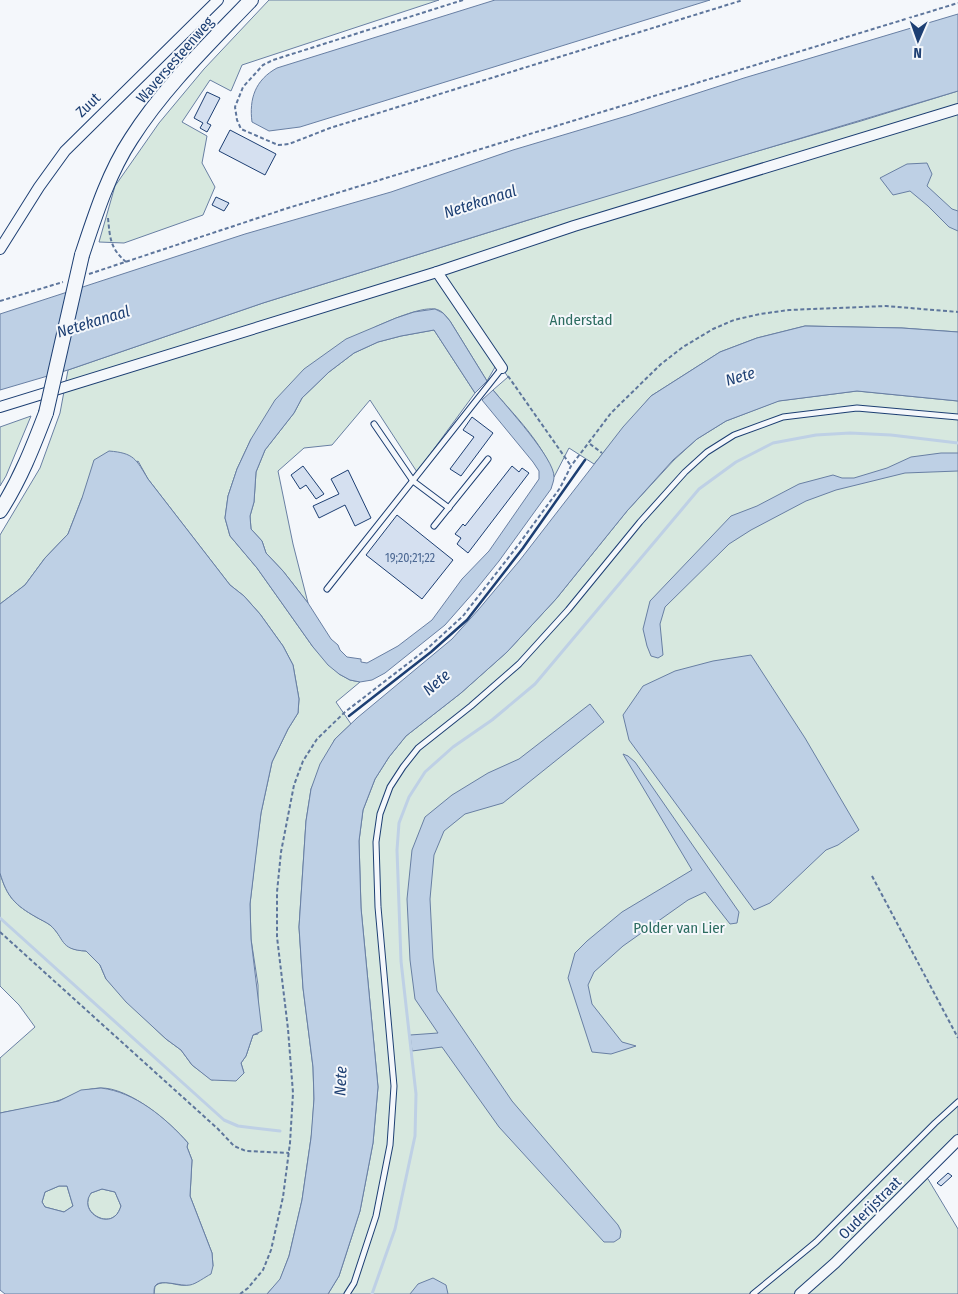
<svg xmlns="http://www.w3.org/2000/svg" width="958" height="1294" font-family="'Fira Sans Condensed',sans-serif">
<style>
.green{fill:#d7e8df;stroke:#687fa3}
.water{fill:#bed0e5;stroke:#687fa3;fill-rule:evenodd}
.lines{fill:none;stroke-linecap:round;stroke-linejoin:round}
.stream{stroke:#bed0e5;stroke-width:3}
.building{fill:#d5e0f0;stroke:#1d3f73}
.service-casing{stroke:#1d3f73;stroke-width:7}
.minor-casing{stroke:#1d3f73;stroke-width:12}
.secondary-casing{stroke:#1d3f73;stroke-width:16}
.path{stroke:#5e769c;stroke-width:2;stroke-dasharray:4 2.5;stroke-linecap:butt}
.service{stroke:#f4f7fb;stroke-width:5}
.minor{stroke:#f4f7fb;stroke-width:10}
.secondary{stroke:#f4f7fb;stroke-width:14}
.secondary-bridge-casing{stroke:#1d3f73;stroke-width:16;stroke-linecap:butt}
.secondary-bridge{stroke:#f4f7fb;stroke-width:14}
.wall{stroke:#1d3f73;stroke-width:2.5}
.labels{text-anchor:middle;stroke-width:4;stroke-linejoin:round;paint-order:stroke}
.number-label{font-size:12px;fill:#4b6792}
.street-label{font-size:15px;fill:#1d3f73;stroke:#f4f7fb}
.park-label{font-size:15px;fill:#2c6c60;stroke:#f4f7fb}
.water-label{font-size:16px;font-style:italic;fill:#1d3f73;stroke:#f4f7fb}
</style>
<rect width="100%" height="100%" fill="#f4f7fb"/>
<g class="green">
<polygon points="269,0 439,0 242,65 231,91 210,80 182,122 207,136 202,163 215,187 203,215 124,243 99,242 115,186 159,123 204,69"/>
<path d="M958,91V332L902,328L805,326L757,338L720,352L651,396L594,464L569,448L554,477C545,445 514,415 493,390L508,377L498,362L487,381L450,321C446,316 442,310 435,309C419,307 389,321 375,327L251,439L237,469L228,496L225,518L230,536L257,568L313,647L339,674L350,680L360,682L336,702L351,724L335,739L311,789L306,821L299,927L303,988L313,1067L314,1099L312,1131L302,1200L289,1256L280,1280L267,1294H154L155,1286C165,1278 176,1287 187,1285C199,1283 205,1275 213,1266L212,1253L190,1196L192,1160L187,1147L188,1143C170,1122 129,1087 100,1088C82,1089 75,1095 60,1100C41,1107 19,1109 0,1113V1058L35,1027L19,1005L0,986V873C7,897 15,905 36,917C41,920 46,922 50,925C65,938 61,950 86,951L100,965L106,979L147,1021L166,1039L181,1050L192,1065L212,1080L244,1073L241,1063L246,1056L253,1035L258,1034V985L251,939L250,904L256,851L261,813L272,762L288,729L298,713L299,699L293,665L283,646L260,614L244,596L230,585L148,479L138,461L82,498L68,534L45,558L25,585L0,604V535L40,468L60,413L68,370L263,303L634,187L861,121Z"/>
<polygon points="434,330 475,393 417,472 370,400 332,445 304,448 278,471 293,544 308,603 283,571 266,553 262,541 251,529 250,516 254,502 256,472 265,450 294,413 302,398 329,372 354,353 378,342 401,336"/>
<polygon points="857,391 958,401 958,1138 922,1173 928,1179 958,1229 958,1294 328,1294 339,1276 360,1211 373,1143 378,1087 361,908 359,841 363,810 375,779 389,757 406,736 461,693 507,652 556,599 627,511 674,460 697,439 726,421 778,401"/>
<polygon points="31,416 6,476 0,486 0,427"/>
<polygon points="59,1186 67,1186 73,1206 64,1212 45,1207 42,1202 45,1192"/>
<path d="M102,1189L115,1192L121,1206C120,1209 118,1214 115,1216C105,1225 85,1213 88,1200C88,1197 90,1195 91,1193Z"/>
</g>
<g class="water">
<path d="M495,0H710L300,127L269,131L252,122C249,99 255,80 277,68Z"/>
<polygon points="958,14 958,91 528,220 263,303 68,370 0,390 0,314 245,234 391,192 513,150 630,115 744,78"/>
<polygon points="927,163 932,174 927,186 952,209 958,211 958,231 949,227 928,206 910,191 893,195 880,178 907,164"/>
<path d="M435,309L443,313L450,321L487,381L475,393L434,330L401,336L378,342L354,353L329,372L302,398L294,413L265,450L256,472L254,502L250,516L251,529L262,541L266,553L283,571L308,603L331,639L338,645L340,650L347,657L361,659V662L367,663L398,646L432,620L462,579L489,551L539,479V471L533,462L482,400L493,390C506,406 555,459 554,477C554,481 552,485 551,489L499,561L474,592L445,625L385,673L372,680L360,682L350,680L339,674L328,665L313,647L257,568L230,536L225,518L228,496L237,469L251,439L275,400L304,369L346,339L396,318L414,312Z"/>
<polygon points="805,326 902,328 958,332 958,401 857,391 779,401 726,421 697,439 673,460 627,511 556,599 507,652 461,693 406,736 389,757 375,779 363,810 359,841 361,908 378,1087 373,1143 360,1211 339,1276 328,1294 267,1294 280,1279 289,1256 302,1200 311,1138 314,1099 313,1067 303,988 299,927 306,821 311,789 320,764 335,739 357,718 452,639 479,609 520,560 623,427 651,396 720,352 757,338"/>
<path d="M109,451C134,453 136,459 148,479L230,585L244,596L260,614L283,646L293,665L299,699L298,713L288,729L272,762L261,813L250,904L251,939L262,1031L253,1035L246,1056L241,1063L244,1073L236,1081L211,1080L192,1065L181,1050L166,1039L126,1002L106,979L100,965L86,951C59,950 65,938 50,925C46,922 41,920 36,917C15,905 7,897 0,873V604L25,585L45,558L68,534L82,498L94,460Z"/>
<polygon points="941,453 958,453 958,471 905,473 836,490 806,501 751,530 729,544 665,607 660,624 663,655 658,658 651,656 647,646 643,629 650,601 731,516 757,506 799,484 833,475 842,478 854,478 887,468 911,457"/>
<polygon points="751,655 805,738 859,830 838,845 826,850 770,903 754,910 629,740 623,715 643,686 675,671 713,661"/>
<polygon points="590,704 604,722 503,803 465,814 444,831 434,855 430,899 433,958 437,991 512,1101 618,1225 621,1231 620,1238 614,1242 604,1242 499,1127 442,1047 412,1051 410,1035 438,1033 415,999 410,960 407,899 412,850 425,817 452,795 488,773 519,759"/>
<polygon points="623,754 628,756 635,762 739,912 737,923 730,924 705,892 688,900 623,946 594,972 588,985 592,1004 622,1042 636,1046 611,1054 592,1052 568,978 575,953 587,941 622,912 692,870"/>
<path d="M101,1088C135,1092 166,1118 188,1143L187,1147L192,1160L190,1196L212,1253L213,1266L211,1274C205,1277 196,1284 190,1285C182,1287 159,1278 155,1286C154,1288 154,1291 154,1294H5L0,1290V1113L59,1101L81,1090ZM59,1186H67L73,1206L64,1212L45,1207L42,1202L45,1192ZM102,1189L115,1192L121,1206C120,1209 118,1214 115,1216C105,1225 85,1214 88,1200C88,1198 90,1195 91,1193Z"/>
<polygon points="433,1278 446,1285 448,1294 410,1294 418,1284"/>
</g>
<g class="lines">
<g class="stream">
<polyline points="0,918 224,1120 238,1126 280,1131"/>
<polyline points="372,1294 395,1229 415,1136 416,1094 401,961 397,850 399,823 409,797 425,772 453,747 492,720 535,684 699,489 736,462 773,443 816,435 850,433 891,435 958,443"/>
</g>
</g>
<g class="building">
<polygon points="207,92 220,98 207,123 211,125 207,132 200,128 203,123 194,118"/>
<polygon points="230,130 276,154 265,175 219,151"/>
<polygon points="216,197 229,203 224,211 212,205"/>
<polygon points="472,417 493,433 461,476 450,469 474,437 463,430"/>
<polygon points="303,466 324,494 316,499 306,485 300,489 291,475"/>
<polygon points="512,466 519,472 522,468 529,473 468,553 457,544 461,538 455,534 463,524 465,526"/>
<polygon points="348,470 371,518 355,526 345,505 319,518 313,506 339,494 331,479"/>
<polygon points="397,515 453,560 422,599 366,555"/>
<polygon points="948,1173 952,1176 941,1186 937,1183"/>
</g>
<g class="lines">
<defs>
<g id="service">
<polyline points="374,424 413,481 449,508"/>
<polyline points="434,526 488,459"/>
<polyline points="327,589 502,368"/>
<polyline points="347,1294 354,1283 376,1216 390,1145 394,1086 378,907 376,842 380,814 390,787 403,767 418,748 471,706 519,664 568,610 640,522 685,472 707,452 734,435 783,417 857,408 958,417"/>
<polyline points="753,1294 816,1242 935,1123 958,1102"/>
</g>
<g id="minor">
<polyline points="0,249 39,187 65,151 218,0"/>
<polyline points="437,272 502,368"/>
<polyline points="0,407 437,272 574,226 958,109"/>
<polyline points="800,1294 835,1263 958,1140"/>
</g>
<g id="secondary">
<path d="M82,255C95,216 108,174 131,139C164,87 209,44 251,0"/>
<path d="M0,511C20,480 33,447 46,413"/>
</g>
</defs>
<use href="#service" class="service-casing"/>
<use href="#minor" class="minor-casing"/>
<use href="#secondary" class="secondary-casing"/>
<g class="path">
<polyline points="463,0 273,60 263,65 243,87 235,107 237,120 241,129 278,145 289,144 330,128 743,0"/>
<path d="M108,218C110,238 110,248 126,262"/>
<polyline points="89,274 288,208 958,3"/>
<polyline points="0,301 63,282"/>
<polyline points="508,376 571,466"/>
<polyline points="590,444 602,453"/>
<polyline points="872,876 958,1038"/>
<polyline points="0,932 218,1129 234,1146 246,1151 289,1153"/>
<polyline points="240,1294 248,1288 263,1270 271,1250 283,1197 290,1143 293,1093 288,1029 277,937 277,892 281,852 294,785 303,761 317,739 345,712 428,648 463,616 519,544 560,488 571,466 611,413 661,364 683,347 713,329 734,320 760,314 789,310 886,306 958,312"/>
</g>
<use href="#service" class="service"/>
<use href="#minor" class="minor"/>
<use href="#secondary" class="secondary"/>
<defs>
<polyline id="secondary-bridge" points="46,413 82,255"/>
</defs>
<use href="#secondary-bridge" class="secondary-bridge-casing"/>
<use href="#secondary-bridge" class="secondary-bridge"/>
<polyline class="wall" points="349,716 431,652 467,620 523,548 585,460"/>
</g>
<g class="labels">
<g class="number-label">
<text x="410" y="562">19;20;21;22</text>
</g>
<g class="street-label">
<text transform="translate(175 60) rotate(-49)" y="5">Waversesteenweg</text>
<text transform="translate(88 105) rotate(-44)" y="5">Zuut</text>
<text transform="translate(870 1208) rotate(-45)" y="5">Ouderijstraat</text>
</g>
<g class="park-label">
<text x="581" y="325">Anderstad</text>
<text x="679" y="933">Polder van Lier</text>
</g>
<g class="water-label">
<text transform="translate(480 201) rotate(-18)" y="6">Netekanaal</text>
<text transform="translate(93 321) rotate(-17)" y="6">Netekanaal</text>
<text transform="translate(740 376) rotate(-17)" y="6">Nete</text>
<text transform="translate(436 682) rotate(-41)" y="6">Nete</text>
<text transform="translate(340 1081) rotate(-87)" y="6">Nete</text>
</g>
</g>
<g transform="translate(918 40) rotate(182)" stroke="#f4f7fb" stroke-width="4" paint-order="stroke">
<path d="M0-4L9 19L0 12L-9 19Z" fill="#1d3f73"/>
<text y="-8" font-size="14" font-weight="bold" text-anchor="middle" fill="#1d3f73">N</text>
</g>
</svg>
